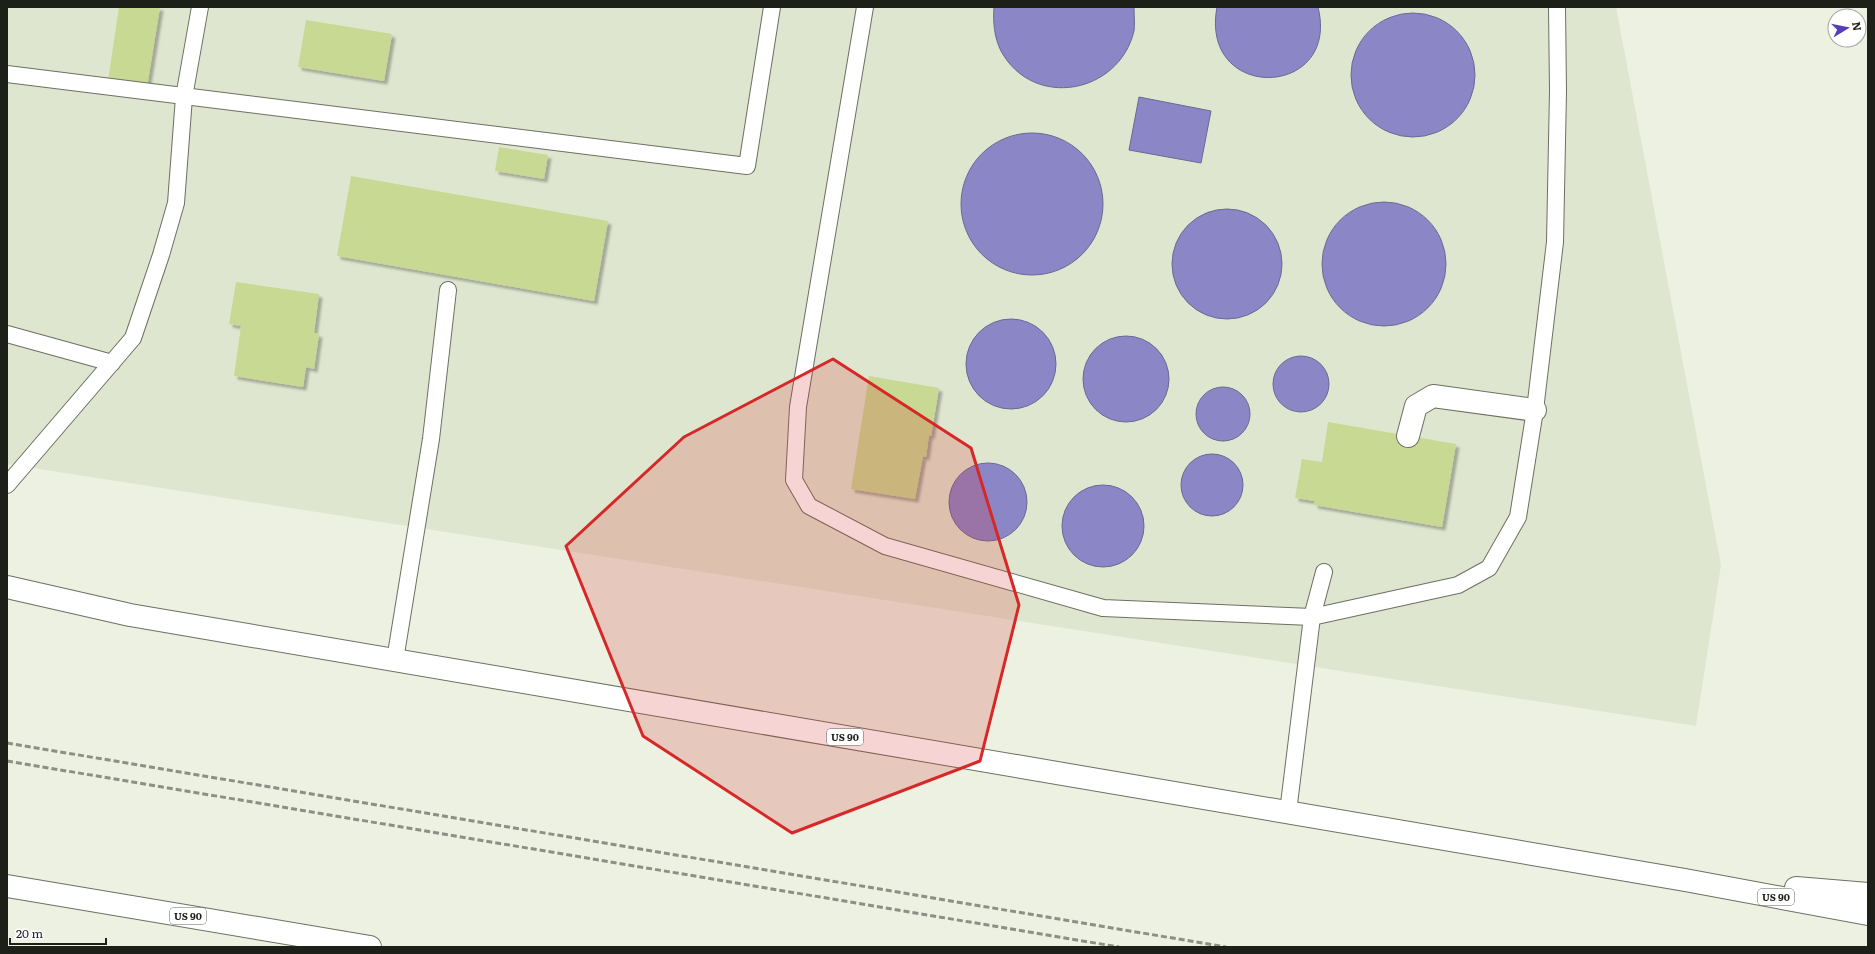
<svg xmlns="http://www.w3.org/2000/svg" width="1875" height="954" font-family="Literata,serif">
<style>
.built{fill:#dfe6cf}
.water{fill:#8b87c7;stroke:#6a6893}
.building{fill:#c7d992;filter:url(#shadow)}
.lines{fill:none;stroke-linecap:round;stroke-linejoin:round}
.lane-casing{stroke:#6c7062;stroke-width:18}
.street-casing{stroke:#6c7062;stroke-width:24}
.highway-casing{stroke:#6c7062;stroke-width:24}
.lane{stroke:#fff;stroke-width:16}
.street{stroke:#fff;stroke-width:22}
.highway{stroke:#fff;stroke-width:22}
.rail{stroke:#8b8f84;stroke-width:3;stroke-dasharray:6 3;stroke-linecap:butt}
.marked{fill:#d62828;fill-opacity:0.2;stroke:#d62828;stroke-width:3;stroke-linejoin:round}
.labels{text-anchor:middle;stroke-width:3.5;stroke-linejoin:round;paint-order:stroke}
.shield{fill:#fff;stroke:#61625e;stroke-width:1}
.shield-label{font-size:10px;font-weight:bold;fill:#1d1f19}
</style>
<defs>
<filter id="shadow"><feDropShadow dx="3.5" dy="3.5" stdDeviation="1" flood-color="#0004"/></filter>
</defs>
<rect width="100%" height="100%" fill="#ecf1e1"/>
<polygon class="built" points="7,7 1616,7 1721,565 1696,726 7,464"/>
<g class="water">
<path d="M994,7H1134C1134,15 1135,24 1134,31C1119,94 1033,110 1001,51C994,37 993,22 994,7Z"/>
<path d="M1217,7H1318C1341,99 1199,103 1217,7Z"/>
<circle cx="1413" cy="75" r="62"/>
<polygon points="1139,97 1211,111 1201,163 1129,150"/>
<circle cx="1032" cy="204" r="71"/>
<circle cx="1384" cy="264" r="62"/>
<circle cx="1227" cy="264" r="55"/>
<circle cx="1011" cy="364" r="45"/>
<circle cx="1126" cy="379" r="43"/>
<circle cx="1301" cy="384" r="28"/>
<circle cx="1223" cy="414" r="27"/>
<circle cx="1212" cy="485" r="31"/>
<circle cx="988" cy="502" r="39"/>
<circle cx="1103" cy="526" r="41"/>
</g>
<g class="building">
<polygon points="119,7 160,7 147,87 108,81"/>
<polygon points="306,20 392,34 384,81 298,67"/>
<polygon points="499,147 548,155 544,179 495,171"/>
<polygon points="351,176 608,221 594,301 337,256"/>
<polygon points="236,282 319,294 314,333 319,334 314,369 306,367 303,387 234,376 241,326 229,324"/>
<polygon points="869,376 939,388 931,436 929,435 926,457 923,456 915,499 851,489"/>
<polygon points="1328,422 1456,444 1442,527 1314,505 1315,501 1295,498 1302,459 1322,462"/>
</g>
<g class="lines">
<defs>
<g id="lane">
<polyline points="865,7 798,407 794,480 809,506 885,546 1103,608 1312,617 1458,585 1489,568 1518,517 1535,410 1555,242 1558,91 1557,7"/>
<polyline points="7,74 747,166 772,7"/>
<polyline points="7,334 112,363"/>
<polyline points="7,485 133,338 161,255 176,203 184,97 200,7"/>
<polyline points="395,660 431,439 448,290"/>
<polyline points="1288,812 1312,617 1324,572"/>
</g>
<polyline id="street" points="1408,436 1416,406 1433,396 1535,410"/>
<g id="highway">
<polyline points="7,587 130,615 1685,880 1868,914"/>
<polyline points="7,886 370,947"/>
<polyline points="1796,888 1868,894"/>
</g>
</defs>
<use href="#lane" class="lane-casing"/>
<use href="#street" class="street-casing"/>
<use href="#highway" class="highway-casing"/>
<use href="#lane" class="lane"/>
<use href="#street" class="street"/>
<use href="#highway" class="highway"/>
<g class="rail">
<polyline points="7,743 1226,947"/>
<polyline points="7,761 1119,947"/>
</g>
</g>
<path class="marked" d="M833,359L971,448L1019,605L980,761L792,833L643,736L566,546L684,437Z"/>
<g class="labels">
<g class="shield">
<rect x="827" y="729" width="36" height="16" rx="3"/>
<rect x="1758" y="889" width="36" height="16" rx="3"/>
<rect x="170" y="908" width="36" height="16" rx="3"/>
</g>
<g class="shield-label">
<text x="845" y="741">US 90</text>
<text x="1776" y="901">US 90</text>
<text x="188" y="920">US 90</text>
</g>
</g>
<rect width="1875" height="954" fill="none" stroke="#1d1f19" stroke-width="16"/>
<g transform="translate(1847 28) rotate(80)"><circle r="19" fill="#ffffff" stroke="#a5a5a3"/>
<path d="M0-3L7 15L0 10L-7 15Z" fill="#573eb6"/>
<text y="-6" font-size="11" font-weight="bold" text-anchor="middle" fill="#1d1f19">N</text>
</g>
<path d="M10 938v6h96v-6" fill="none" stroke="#1d1f19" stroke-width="2"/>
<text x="16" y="938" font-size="12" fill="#1d1f19" stroke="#ffffff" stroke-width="3" paint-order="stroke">20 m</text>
</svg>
